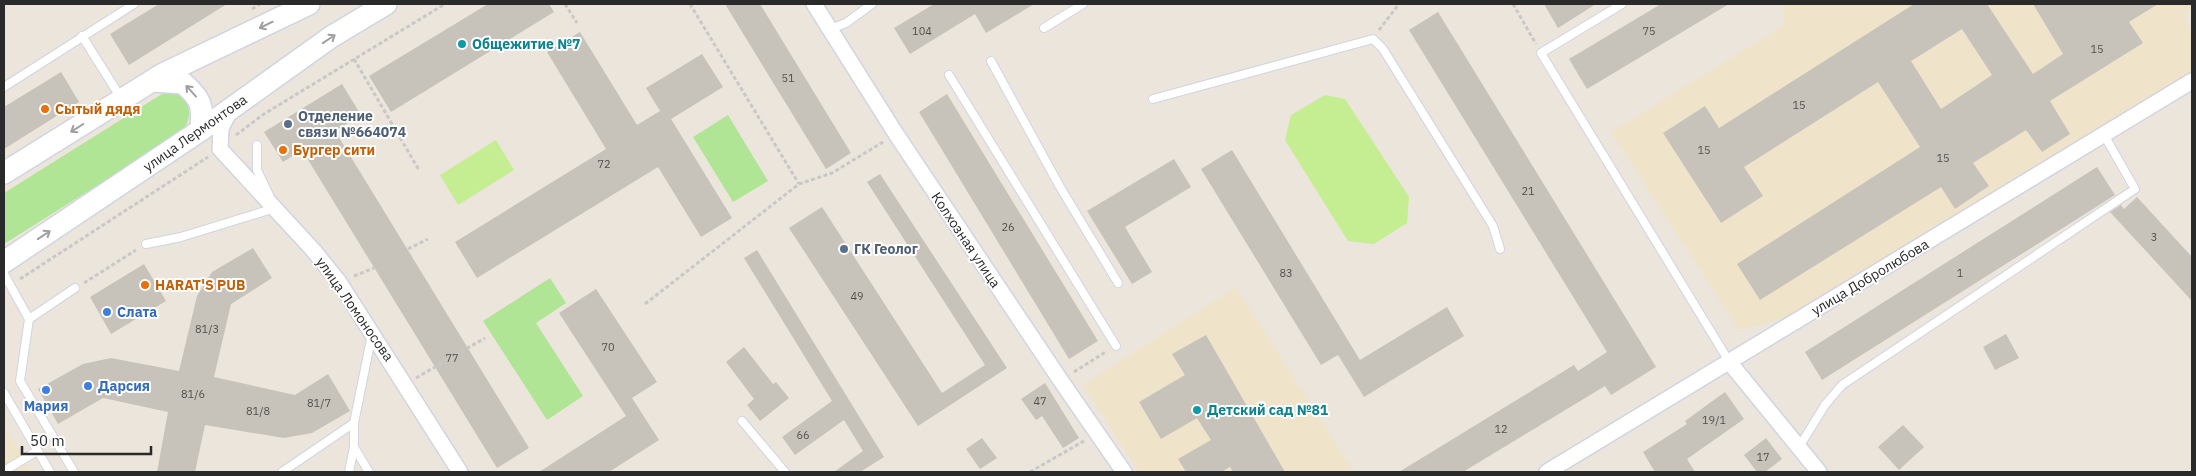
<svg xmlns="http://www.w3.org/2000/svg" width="2196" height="476" font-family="'IBM Plex Sans',sans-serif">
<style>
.education{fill:#efe3ca}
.green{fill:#b0e596}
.pitch{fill:#c5ed91}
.building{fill:#c7c3ba;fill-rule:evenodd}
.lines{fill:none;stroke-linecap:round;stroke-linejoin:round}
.service-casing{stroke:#d0d4e3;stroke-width:10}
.minor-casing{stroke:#d0d4e3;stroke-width:18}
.secondary-casing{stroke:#d0d4e3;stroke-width:24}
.path{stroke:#c8c8c8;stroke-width:3;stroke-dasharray:4 2.5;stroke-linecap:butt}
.service{stroke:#fff;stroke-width:8}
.minor{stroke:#fff;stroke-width:15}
.secondary{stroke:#fff;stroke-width:21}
.oneway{stroke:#9f9f9f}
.culture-dot{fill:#0f9aa8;stroke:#fff;stroke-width:2}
.food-dot{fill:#e8710a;stroke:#fff;stroke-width:2}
.service-dot{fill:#5c6f8a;stroke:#fff;stroke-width:2}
.shop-dot{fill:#3f7fe0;stroke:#fff;stroke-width:2}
.labels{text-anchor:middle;stroke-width:4;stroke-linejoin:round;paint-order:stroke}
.number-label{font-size:11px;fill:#51504e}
.culture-label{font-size:14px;font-weight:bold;fill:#0d838f;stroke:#fff;text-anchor:start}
.food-label{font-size:14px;font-weight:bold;fill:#c56008;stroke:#fff;text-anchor:start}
.service-label{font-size:14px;font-weight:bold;fill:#4e5e75;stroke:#fff;text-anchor:start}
.street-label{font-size:14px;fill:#2a2a2a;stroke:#fff}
.shop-label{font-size:14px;font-weight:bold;fill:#366cbe;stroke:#fff;text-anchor:start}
</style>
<rect width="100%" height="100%" fill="#ece5db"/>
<g class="education">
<polygon points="1784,4 2192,4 2192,7 2184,17 2192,30 2192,72 1783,319 1739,330 1611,132 1784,25"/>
<polygon points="1236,287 1354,472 1139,472 1083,385"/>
<polygon points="4,426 16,446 30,472 4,472"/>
</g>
<g class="green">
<path d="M173,92C192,99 193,117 182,132L4,244V193L162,94Z"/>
<polygon points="728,115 768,181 733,202 693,137"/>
<polygon points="550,278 566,303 536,323 583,396 547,420 483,321"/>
</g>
<g class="pitch">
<polygon points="1325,95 1345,99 1409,197 1407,223 1374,244 1348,241 1285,140 1291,115"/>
<polygon points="496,140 514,170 458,205 440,175"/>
</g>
<g class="building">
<polygon points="159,4 227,4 129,65 110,34"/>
<polygon points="488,4 549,4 554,12 391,112 369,76"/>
<polygon points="725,4 760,4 851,153 826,169"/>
<polygon points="934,4 1034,4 986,33 975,14 910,54 894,28"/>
<polygon points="1544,4 1596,4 1558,28"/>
<polygon points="1661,4 1729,4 1587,89 1569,59"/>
<path d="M1914,4H1987L2033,74L2063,54L2033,4H2158L2129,22L2143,43L2050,101L2070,134L2042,152L2026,130L1973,163L1989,186L1955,209L1941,187L1760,300L1737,264L1920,147L1878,82L1744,167L1763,196L1721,223L1663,133L1705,106L1719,128ZM1962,29L1992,75L1941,109L1911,61Z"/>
<polygon points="1438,12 1656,367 1611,395 1605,386 1463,472 1399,472 1574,365 1578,371 1607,352 1409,30"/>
<polygon points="580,32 637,125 660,111 646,88 702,54 723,87 671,119 732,218 701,237 658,167 477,278 455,242 606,149 547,52"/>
<polygon points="61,72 79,102 4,149 4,107"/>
<polygon points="342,84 361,115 335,131 529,448 497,468 302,150 283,162 264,132"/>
<polygon points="947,94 1098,341 1069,359 919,112"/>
<polygon points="1232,150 1360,360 1447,307 1464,336 1364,397 1338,355 1321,365 1201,169"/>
<polygon points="1174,159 1191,187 1125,227 1152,272 1132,284 1087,211"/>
<polygon points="2097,167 2115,195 1822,380 1805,352"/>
<polygon points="880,174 1007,368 918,426 789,228 822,207 942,393 985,365 867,182"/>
<polygon points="2137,197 2192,257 2192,301 2110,212 2121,205 2124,209"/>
<polygon points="253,248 272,278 231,304 214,377 295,395 328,374 350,411 312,433 284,438 205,425 195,472 157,472 168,412 103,398 58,424 38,389 83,364 111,358 179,371 197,296 212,272"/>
<polygon points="757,250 884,457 860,472 834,472 863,451 844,420 795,455 782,437 832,401 744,258"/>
<polygon points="144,264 166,301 111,334 90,297"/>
<polygon points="596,289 657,382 632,398 659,440 609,472 539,472 626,416 559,313"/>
<polygon points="2006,334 2019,358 1995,370 1983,347"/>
<polygon points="1206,335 1285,472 1233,472 1230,467 1221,472 1186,472 1178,459 1211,440 1197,418 1161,439 1139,402 1185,375 1172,354"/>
<polygon points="744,347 773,384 776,382 789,398 760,421 747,405 754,399 726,362"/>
<polygon points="1045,383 1079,438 1063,448 1042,416 1036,420 1021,399"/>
<polygon points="1725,392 1744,419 1687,459 1695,472 1655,472 1643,452 1687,424 1685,421"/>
<polygon points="1903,425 1924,447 1899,470 1878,447"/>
<polygon points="982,438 997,458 980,469 966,449"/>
<polygon points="1766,438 1782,459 1765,472 1757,472 1744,455"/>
</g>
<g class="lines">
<defs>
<g id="service">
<polyline points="1622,4 1541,53 1730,363"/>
<polyline points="1044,28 1083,4"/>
<polyline points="830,29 846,23 872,4"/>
<polyline points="82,36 121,98"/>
<polyline points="991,61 1060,187 1118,283"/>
<polyline points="949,75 1116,346"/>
<polyline points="4,87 134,4"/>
<polyline points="1153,99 1373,39 1383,49 1493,226 1500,249"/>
<polyline points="257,145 257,170 269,195"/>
<polyline points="146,244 181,237 275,208"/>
<polyline points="4,274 29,319 20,381 74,472"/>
<polyline points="29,319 75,288"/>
<polyline points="4,393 50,472"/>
<polyline points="742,421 785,472"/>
<polyline points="354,447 369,472"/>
<polyline points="1799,447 1825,405 1842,385 2135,189 2104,135"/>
<polyline points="4,471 37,451"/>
<polyline points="282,472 354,423 372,334"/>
<polyline points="349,472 354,447 354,423"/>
</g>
<g id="minor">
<polyline points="814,4 896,134 1061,381 1124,472"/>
<polyline points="230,111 221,128 220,149 314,251 339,282 460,472"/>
<polyline points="1730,363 1819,472"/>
<polyline points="1547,472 2192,81"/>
</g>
<g id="secondary">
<path d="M153,81L183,83C202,100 203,105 201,130"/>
<polyline points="4,173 163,74 309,4"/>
<polyline points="4,262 201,130 331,37 386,4"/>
</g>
</defs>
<use href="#service" class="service-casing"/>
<use href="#minor" class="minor-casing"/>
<use href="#secondary" class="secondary-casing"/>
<g class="path">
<polyline points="565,4 577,23"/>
<polyline points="690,4 799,184"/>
<polyline points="1513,4 1536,44"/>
<polyline points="252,9 260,4"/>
<polyline points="1379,30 1399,4"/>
<polyline points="354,59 419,170"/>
<polyline points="236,135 264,114 445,4"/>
<polyline points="408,249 428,239"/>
<polyline points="354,276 374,268"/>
<polyline points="20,279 208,157"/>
<polyline points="84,283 136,250"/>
<polyline points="645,304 799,184 832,173 883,142"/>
<polyline points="1074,372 1107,351"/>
<polyline points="416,378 485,338"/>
<polyline points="1030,472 1084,441"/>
</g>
<use href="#service" class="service"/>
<use href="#minor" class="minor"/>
<use href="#secondary" class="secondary"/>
</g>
<defs><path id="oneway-shaft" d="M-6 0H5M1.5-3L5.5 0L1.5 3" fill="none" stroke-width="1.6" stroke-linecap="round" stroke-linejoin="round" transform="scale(1.25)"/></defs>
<g class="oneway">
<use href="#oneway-shaft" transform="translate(266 25) rotate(154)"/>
<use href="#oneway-shaft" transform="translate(329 39) rotate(-34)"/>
<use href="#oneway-shaft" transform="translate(191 91) rotate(-132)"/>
<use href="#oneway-shaft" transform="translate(77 128) rotate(148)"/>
<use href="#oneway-shaft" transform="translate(44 235) rotate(-34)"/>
</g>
<g class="culture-dot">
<circle cx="462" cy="44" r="5"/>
<circle cx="1197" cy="410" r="5"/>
</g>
<g class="food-dot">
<circle cx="45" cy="109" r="5"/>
<circle cx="283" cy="150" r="5"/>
<circle cx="145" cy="285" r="5"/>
</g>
<g class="service-dot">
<circle cx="288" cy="124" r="5"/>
<circle cx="844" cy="249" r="5"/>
</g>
<g class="shop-dot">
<circle cx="107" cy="312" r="5"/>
<circle cx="88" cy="386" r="5"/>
<circle cx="46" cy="390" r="5"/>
</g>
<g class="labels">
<g class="number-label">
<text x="922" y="35">104</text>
<text x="1649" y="35">75</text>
<text x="2097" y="53">15</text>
<text x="788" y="82">51</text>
<text x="1799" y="109">15</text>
<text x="1704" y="154">15</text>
<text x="1943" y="162">15</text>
<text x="604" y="168">72</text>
<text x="1528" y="195">21</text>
<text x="1008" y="231">26</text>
<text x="2154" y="241">3</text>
<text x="1286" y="277">83</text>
<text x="1960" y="277">1</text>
<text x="857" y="300">49</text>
<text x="207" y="333">81/3</text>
<text x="608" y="351">70</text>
<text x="452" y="362">77</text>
<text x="193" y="398">81/6</text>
<text x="1040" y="405">47</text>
<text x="319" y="407">81/7</text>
<text x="258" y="415">81/8</text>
<text x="1714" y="424">19/1</text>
<text x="1501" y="433">12</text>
<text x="803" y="439">66</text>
<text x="1763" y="461">17</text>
</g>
<g class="culture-label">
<text x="472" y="49">Общежитие №7</text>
<text x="1207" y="415">Детский сад №81</text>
</g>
<g class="food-label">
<text x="55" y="114">Сытый дядя</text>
<text x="293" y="155">Бургер сити</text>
<text x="155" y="290">HARAT'S PUB</text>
</g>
<g class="service-label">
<text x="298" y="121">Отделение<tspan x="298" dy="16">связи №664074</tspan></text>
<text x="854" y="254">ГК Геолог</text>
</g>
<g class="street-label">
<text transform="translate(195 133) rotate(-35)" y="5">улица Лермонтова</text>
<text transform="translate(966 240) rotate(56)" y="5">Колхозная улица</text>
<text transform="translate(1870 277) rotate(-31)" y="5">улица Добролюбова</text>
<text transform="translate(355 309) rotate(55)" y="5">улица Ломоносова</text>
</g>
<g class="shop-label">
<text x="117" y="317">Слата</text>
<text x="98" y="391">Дарсия</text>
<text x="46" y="411" text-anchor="middle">Мария</text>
</g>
</g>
<rect width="2196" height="476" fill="none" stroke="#2a2a2a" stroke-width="10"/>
<path d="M22 446v8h129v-8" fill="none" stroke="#2a2a2a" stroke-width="2.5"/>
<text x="30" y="446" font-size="15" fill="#2a2a2a" stroke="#ffffff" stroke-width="4" paint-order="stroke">50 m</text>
</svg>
